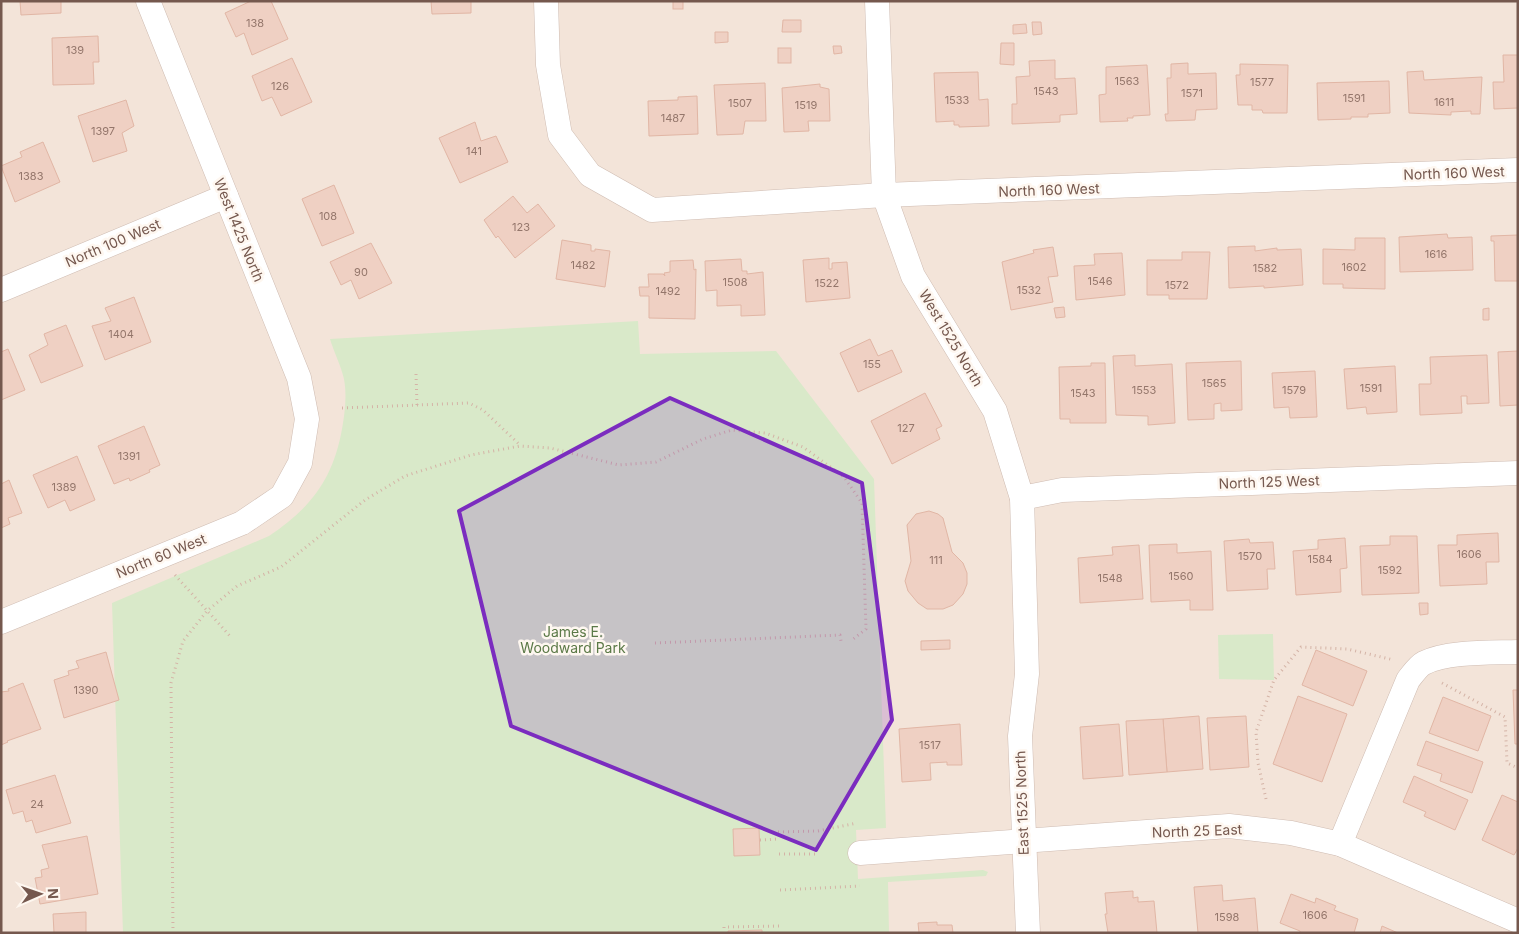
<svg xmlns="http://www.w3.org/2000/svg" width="1519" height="934" font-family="Inter,sans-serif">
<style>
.residential{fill:#f3e4d9}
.green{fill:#d9e9c9}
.building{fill:#efd0c3;stroke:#e1b6a5}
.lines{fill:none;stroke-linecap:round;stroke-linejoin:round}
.street-casing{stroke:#cfbcb2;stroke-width:25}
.path{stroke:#d4b3a6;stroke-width:3;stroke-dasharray:1 4;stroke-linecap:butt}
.street{stroke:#fff;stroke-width:24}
.marked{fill:#7b2cbf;fill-opacity:0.2;stroke:#7b2cbf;stroke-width:4;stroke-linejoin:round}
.labels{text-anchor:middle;stroke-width:5;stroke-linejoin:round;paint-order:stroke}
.number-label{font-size:11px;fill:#94766b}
.street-label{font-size:14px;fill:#75584e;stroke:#fef7f0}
.park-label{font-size:14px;fill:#5b7947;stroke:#fef7f0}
</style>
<rect width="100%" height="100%" fill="#fbf3ea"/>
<rect class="residential" x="1" y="1" width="1517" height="932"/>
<g class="green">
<path d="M638,321L640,354L776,351L874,479L886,828L856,830L858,879L983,870L988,872L986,876L888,882L889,933H123L112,603L269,536C311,508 333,479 342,429C345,413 347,395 344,379C341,366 334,352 330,339Z"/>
<polygon points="1273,634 1274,680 1219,679 1218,635"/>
</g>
<g class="building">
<polygon points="20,1 61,1 61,13 21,15"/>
<polygon points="251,1 271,1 288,39 252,55 244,33 236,37 225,13"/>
<polygon points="431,1 471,1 471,13 432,14"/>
<rect x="673" y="1" width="10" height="8"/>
<polygon points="783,20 801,20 801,32 782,32"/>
<polygon points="1032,22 1041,22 1042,34 1033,35"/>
<polygon points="1026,24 1027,33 1013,34 1013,25"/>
<polygon points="715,32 728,32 728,42 715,43"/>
<polygon points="98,36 99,62 93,62 94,84 53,85 52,38"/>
<polygon points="1001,43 1014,43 1014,65 1000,64"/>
<polygon points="833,46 841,46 842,53 834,54"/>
<rect x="778" y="48" width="13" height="15"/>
<polygon points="1503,55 1518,55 1518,108 1494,109 1493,82 1504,82"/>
<polygon points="292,58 312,102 281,116 272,97 262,101 252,76"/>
<polygon points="1055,60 1055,79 1075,78 1077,114 1060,115 1060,122 1012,124 1012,104 1017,104 1016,77 1030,76 1029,61"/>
<polygon points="1188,63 1188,74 1216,73 1217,109 1196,110 1195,120 1166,121 1165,114 1168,114 1167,78 1171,78 1171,64"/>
<polygon points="1240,64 1288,65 1287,113 1263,113 1262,110 1252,110 1252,105 1238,105 1236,75 1240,75"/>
<polygon points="1147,65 1150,115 1133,116 1133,118 1127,118 1128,121 1100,122 1099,95 1106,94 1106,67"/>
<polygon points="1423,71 1424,80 1482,77 1480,114 1471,114 1471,111 1451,112 1451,115 1409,113 1407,72"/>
<polygon points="978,72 979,100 988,99 989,126 959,127 959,125 954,125 954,121 936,122 934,73"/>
<polygon points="1389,81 1390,113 1368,114 1368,117 1351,117 1351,119 1318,120 1317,83"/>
<polygon points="765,83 766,121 745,121 743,134 717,135 714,85"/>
<polygon points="820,84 820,87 829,89 830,121 808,121 809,131 784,132 782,88"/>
<polygon points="697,96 698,134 649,136 648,101 678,100 678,97"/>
<polygon points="126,100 134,126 122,133 127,151 93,162 78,116"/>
<polygon points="475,122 481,141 496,136 508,162 460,183 439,138"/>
<polygon points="43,142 60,182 15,202 1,166 22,157 20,152"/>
<polygon points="334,185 354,233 322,246 302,199"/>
<polygon points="513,196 527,213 538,204 555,226 515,258 498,236 496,238 484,220"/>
<polygon points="1447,234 1448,238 1472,237 1473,270 1400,272 1399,237"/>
<polygon points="1518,235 1518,281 1495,281 1494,241 1491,241 1491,236"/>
<polygon points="1355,238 1385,238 1385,289 1343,288 1343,284 1323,284 1323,249 1355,250"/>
<polygon points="562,240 591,245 591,251 595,251 595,249 610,251 605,287 556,279"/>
<polygon points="371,243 392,283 359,299 351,280 341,285 330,262"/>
<polygon points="1255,246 1255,251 1277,248 1277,250 1301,249 1303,285 1264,288 1264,286 1229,288 1228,247"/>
<polygon points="1053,247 1058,276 1048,277 1053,302 1011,310 1002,262 1034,253 1033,250"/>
<polygon points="1182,252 1210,252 1207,299 1169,299 1169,295 1147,295 1147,260 1182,260"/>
<polygon points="1122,253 1125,295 1076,300 1074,266 1095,265 1094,254"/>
<polygon points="829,258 829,269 832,269 832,263 847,262 850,298 806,302 803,260"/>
<polygon points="741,259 742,271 747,271 747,274 763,272 765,315 741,316 741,305 717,306 717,290 706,291 705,261"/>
<polygon points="693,260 694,270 696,269 695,319 649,318 649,296 640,296 639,287 649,287 648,274 663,274 665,276 664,273 670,272 670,261"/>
<polygon points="134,297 151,342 105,360 92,326 111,321 105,308"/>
<polygon points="1064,307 1065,317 1056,318 1054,308"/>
<polygon points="1489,308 1489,320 1483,320 1483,309"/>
<polygon points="66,325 83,366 41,383 29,355 48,345 44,334"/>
<polygon points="870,339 878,356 892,350 902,372 858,392 840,353"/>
<polygon points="8,349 25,390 1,400 1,352"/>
<polygon points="1518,351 1518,405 1500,406 1498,352"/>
<polygon points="1135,355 1135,366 1172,364 1175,423 1148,425 1148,416 1116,415 1113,356"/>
<polygon points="1487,355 1489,403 1467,404 1467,396 1461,396 1462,413 1420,415 1419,384 1431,384 1430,357"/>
<polygon points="1241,361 1242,410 1221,411 1221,403 1214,404 1214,419 1188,420 1186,363"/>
<polygon points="1091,363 1105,363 1106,423 1070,423 1070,419 1060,419 1059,367 1091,366"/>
<polygon points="1395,366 1397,412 1367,414 1366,407 1347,409 1344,369"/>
<polygon points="1315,371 1317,417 1290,418 1289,407 1274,408 1272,373"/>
<polygon points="925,393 942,426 936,429 940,439 892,464 871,421"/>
<polygon points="144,426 160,465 149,470 150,472 130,481 129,478 114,484 98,446"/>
<polygon points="77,456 95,500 70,511 65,500 48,508 33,475"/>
<polygon points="9,480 22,513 8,518 10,524 1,528 1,484"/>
<polygon points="929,511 938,514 943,518 952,552 963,563 967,573 967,584 963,594 953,605 943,609 927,609 918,603 908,591 905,581 911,561 907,525 916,514"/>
<polygon points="1498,533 1499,562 1486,562 1487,584 1440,586 1438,545 1457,545 1457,535"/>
<polygon points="1390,536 1417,536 1419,593 1362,595 1360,546 1390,545"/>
<polygon points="1345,538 1347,568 1340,569 1341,592 1296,595 1293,551 1318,549 1318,540"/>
<polygon points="1249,539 1250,543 1273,542 1275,569 1267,569 1268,589 1227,591 1224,541"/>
<polygon points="1177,544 1177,553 1211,551 1213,610 1190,610 1190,600 1151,602 1149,545"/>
<polygon points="1139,545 1143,599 1080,603 1078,558 1113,555 1112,547"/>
<polygon points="1419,603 1428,603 1428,614 1420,615"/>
<polygon points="950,640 950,649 921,650 921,641"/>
<polygon points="1316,650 1367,671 1353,706 1302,685"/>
<polygon points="106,652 119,700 64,718 54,680 69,675 68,671 79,668 76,661"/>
<polygon points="23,683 41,729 7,741 8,742 1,745 1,692 9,691 8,689"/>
<polygon points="1513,690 1518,690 1518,744 1515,744"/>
<polygon points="1298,696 1347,714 1322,782 1273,764"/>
<polygon points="1443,697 1491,716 1478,751 1429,733"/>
<polygon points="1199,716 1203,769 1167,772 1163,719"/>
<polygon points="1246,716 1249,767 1210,770 1207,718"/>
<polygon points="1163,719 1167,772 1129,775 1126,721"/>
<polygon points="960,724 962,765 947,765 947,762 930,763 931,780 902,782 899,729"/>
<polygon points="1119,724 1123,776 1083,779 1080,727"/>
<polygon points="1426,741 1483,762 1472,793 1440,781 1442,774 1417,765"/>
<polygon points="55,775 71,823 36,833 32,820 26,822 23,811 13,814 6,790"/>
<polygon points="1414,776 1468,800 1455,830 1424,816 1426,812 1403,802"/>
<polygon points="1502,795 1518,802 1518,848 1514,855 1482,840"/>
<polygon points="759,828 760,855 734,856 733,829"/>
<polygon points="87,836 98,894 40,904 35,878 42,877 41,870 49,868 42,845"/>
<polygon points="1222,885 1223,901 1255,898 1258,933 1198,933 1194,887"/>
<polygon points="1133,891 1133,898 1138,897 1138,902 1154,901 1157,933 1108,933 1105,914 1107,914 1105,893"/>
<polygon points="1291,894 1315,903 1316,898 1336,906 1334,910 1358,919 1354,933 1300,933 1300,931 1280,923"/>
<polygon points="86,912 86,933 54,933 53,914"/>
<polygon points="937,922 937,925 952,925 953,933 919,933 918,923"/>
<polygon points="1382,926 1398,933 1380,933"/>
<polygon points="762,930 762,933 728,933 728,931"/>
</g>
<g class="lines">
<defs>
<g id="street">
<polyline points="546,1 548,65 560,135 590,175 652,210 884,195 1518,170"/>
<polyline points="877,1 884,195 913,276 995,411 1022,498 1027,674 1020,736 1028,933"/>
<polyline points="1,290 226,196"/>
<polyline points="1022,498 1062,490 1518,473"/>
<polyline points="1,622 242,523 282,496 300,463 307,419 299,378 148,1"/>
<path d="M1340,844L1408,680C1412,675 1418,666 1424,663C1448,651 1491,653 1518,652"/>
<polyline points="860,853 1229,826 1291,833 1340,844 1518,921"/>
</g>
</defs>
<use href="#street" class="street-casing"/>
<g class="path">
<polyline points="416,374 417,405"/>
<polyline points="342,408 469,403 483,410 520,445"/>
<polyline points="175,575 230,636"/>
<polyline points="655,643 840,635 841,641"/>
<polyline points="1442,683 1505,717 1507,763 1518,768"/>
<polyline points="1266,799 1258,763 1256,732 1274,680 1301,647 1347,649 1394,660"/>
<polyline points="778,832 818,831 857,823"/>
<polyline points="760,840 778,839"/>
<polyline points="779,854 819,854"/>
<polyline points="780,890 860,886"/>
<polyline points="173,933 171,683 183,641 207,611 237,586 281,567 365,500 405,476 471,455 520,446 550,448 619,465 656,462 703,439 732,430 765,433 803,447 844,477 862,503 866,629 852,640"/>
<polyline points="724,933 724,927 781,926"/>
</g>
<use href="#street" class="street"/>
</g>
<path class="marked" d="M670,398L862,483L892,720L816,850L511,726L459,511Z"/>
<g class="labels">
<g class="number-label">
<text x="255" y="27">138</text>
<text x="75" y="54">139</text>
<text x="1127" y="85">1563</text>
<text x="1262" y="86">1577</text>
<text x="280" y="90">126</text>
<text x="1046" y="95">1543</text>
<text x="1192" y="97">1571</text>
<text x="1354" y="102">1591</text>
<text x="957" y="104">1533</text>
<text x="1444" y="106">1611</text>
<text x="740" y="107">1507</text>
<text x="806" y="109">1519</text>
<text x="673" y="122">1487</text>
<text x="103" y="135">1397</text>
<text x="474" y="155">141</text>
<text x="31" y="180">1383</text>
<text x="328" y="220">108</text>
<text x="521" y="231">123</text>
<text x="1436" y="258">1616</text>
<text x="583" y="269">1482</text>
<text x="1354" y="271">1602</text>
<text x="1265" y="272">1582</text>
<text x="361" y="276">90</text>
<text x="1100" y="285">1546</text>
<text x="735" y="286">1508</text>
<text x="827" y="287">1522</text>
<text x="1177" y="289">1572</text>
<text x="1029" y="294">1532</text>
<text x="668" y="295">1492</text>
<text x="121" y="338">1404</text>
<text x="872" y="368">155</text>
<text x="1214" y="387">1565</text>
<text x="1371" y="392">1591</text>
<text x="1144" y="394">1553</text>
<text x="1294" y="394">1579</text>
<text x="1083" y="397">1543</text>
<text x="906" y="432">127</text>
<text x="129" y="460">1391</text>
<text x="64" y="491">1389</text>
<text x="1469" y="558">1606</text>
<text x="1250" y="560">1570</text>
<text x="1320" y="563">1584</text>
<text x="936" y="564">111</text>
<text x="1390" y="574">1592</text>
<text x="1181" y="580">1560</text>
<text x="1110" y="582">1548</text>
<text x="86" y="694">1390</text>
<text x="930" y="749">1517</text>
<text x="37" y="808">24</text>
<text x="1315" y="919">1606</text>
<text x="1227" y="921">1598</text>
</g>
<g class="street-label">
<text transform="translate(1454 173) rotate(-2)" y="5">North 160 West</text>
<text transform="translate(1049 190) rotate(-2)" y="5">North 160 West</text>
<text transform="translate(239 230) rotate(68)" y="5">West 1425 North</text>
<text transform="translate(113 243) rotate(-23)" y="5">North 100 West</text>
<text transform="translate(951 338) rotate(59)" y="5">West 1525 North</text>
<text transform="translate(1269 482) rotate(-2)" y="5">North 125 West</text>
<text transform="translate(161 556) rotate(-22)" y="5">North 60 West</text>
<text transform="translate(1022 803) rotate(-92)" y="5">East 1525 North</text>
<text transform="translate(1197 831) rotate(-2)" y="5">North 25 East</text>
</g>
<g class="park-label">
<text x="573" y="637">James E.<tspan x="573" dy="16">Woodward Park</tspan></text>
</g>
</g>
<rect width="1519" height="934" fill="none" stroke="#75584e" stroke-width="5"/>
<g transform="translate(40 894) rotate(88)" stroke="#fef7f0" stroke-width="4" paint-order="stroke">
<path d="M0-4L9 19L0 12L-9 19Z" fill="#75584e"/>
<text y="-8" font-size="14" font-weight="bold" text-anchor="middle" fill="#75584e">N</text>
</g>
</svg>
